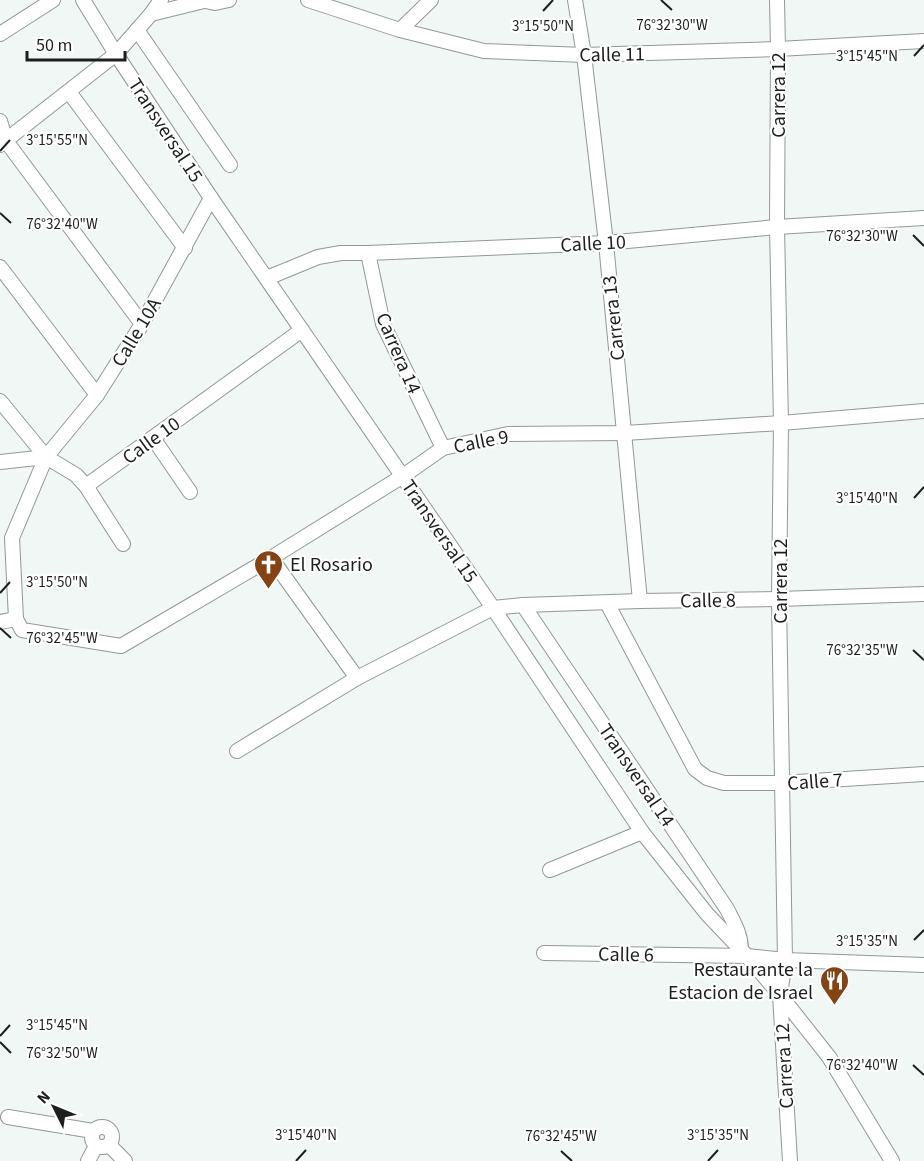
<svg xmlns="http://www.w3.org/2000/svg" width="924" height="1161" font-family="'Source Sans 3',sans-serif">
<style>
.lines{fill:none;stroke-linecap:round;stroke-linejoin:round}
.minor-casing{stroke:#929995;stroke-width:16}
.minor{stroke:#fff;stroke-width:14}
.ticks{fill:none;stroke:#1d1f1e;stroke-width:2}
.labels{text-anchor:middle;stroke-width:4.5;stroke-linejoin:round;paint-order:stroke}
.street-label{font-size:20px;fill:#1d1f1e;stroke:#fff}
.poi-label{font-size:20px;fill:#1d1f1e;stroke:#fff;text-anchor:start}
.ticks-label{font-size:15px;text-anchor:middle;fill:#1d1f1e;stroke:#fff;stroke-width:4.5;stroke-linejoin:round;paint-order:stroke}
</style>
<rect width="100%" height="100%" fill="#f0f7f4"/>
<g class="lines">
<defs>
<g id="minor">
<polyline points="83,0 116,54 211,198 493,608 642,832 707,914 747,956 780,995 829,1057 892,1161"/>
<polyline points="201,0 215,3 229,0"/>
<polyline points="308,0 400,30 484,51 584,55 778,49 924,41"/>
<polyline points="575,0 584,55 606,243 640,601"/>
<polyline points="777,0 778,49 777,227 781,423 779,599 785,960 780,995 790,1161"/>
<polyline points="151,14 204,1"/>
<polyline points="137,30 230,165"/>
<polyline points="400,30 431,0"/>
<polyline points="0,34 53,0"/>
<polyline points="69,92 185,248"/>
<polyline points="0,121 6,141 142,324"/>
<polyline points="0,145 116,54 151,14 161,0"/>
<polyline points="211,198 142,324 97,395 46,457 12,538 16,619 22,630 121,646 271,558 403,476 443,448 508,434 625,433 781,423 924,411"/>
<polyline points="368,253 383,324 443,448"/>
<polyline points="0,267 97,395"/>
<polyline points="267,278 318,257 341,253 368,253 606,243 777,227 924,218"/>
<polyline points="0,401 46,457 76,475 86,486 123,544"/>
<polyline points="153,438 190,492"/>
<polyline points="0,462 46,457"/>
<polyline points="86,486 302,330"/>
<polyline points="271,558 357,678"/>
<polyline points="607,603 695,769 707,778 724,783 781,783 924,774"/>
<path d="M523,605L727,909C734,923 741,934 741,950"/>
<polyline points="0,622 16,619"/>
<polyline points="237,751 357,678 493,608 523,605 640,601 779,599 924,594"/>
<polyline points="550,870 642,832"/>
<polyline points="544,953 747,956 785,960 924,965"/>
<polyline points="8,1117 93,1131"/>
<circle cx="102" cy="1137" r="10"/>
<polyline points="109,1145 125,1161"/>
<polyline points="88,1161 96,1146"/>
</g>
</defs>
<use href="#minor" class="minor-casing"/>
<use href="#minor" class="minor"/>
</g>
<path class="ticks" d="M661,0L672,10M543,11L553,0M914,56L924,45M0,151L10,140M0,213L11,223M913,235L924,246M914,498L924,487M0,593L10,582M0,628L11,638M913,650L924,660M914,940L924,930M0,1036L10,1025M0,1042L11,1053M913,1065L924,1075M561,1151L572,1161M296,1161L306,1150M708,1161L718,1150"/>
<defs>
<symbol id="church-pin" viewBox="-11 -11 22 30"><path d="M0 17L-7.5 6A9.5 9.5 0 1 1 7.5 6Z" fill="#854212" stroke="#fff"/><path d="M-1.2-6h2.4v3.5h3.3v2.4h-3.3V6h-2.4V-.1h-3.3v-2.4h3.3Z" fill="#fff"/></symbol>
<symbol id="restaurant-pin" viewBox="-11 -11 22 30"><path d="M0 17L-7.5 6A9.5 9.5 0 1 1 7.5 6Z" fill="#854212" stroke="#fff"/><path d="M-5-6h1v4h1v-4h1v4h1v-4h1v5L-1.5 .5V6h-2V.5L-5-1ZM5-6V6H3V1.5H1.5Q1.5-4 5-6Z" fill="#fff"/></symbol>
</defs>
<g fill-rule="evenodd">
<use href="#church-pin" x="252" y="548" width="33" height="45"/>
<use href="#restaurant-pin" x="818" y="964" width="33" height="45"/>
</g>
<g class="labels">
<g class="street-label">
<text transform="translate(612 54) rotate(-1)" y="7">Calle 11</text>
<text transform="translate(778 95) rotate(-90)" y="7">Carrera 12</text>
<text transform="translate(166 130) rotate(57)" y="7">Transversal 15</text>
<text transform="translate(593 243) rotate(-3)" y="7">Calle 10</text>
<text transform="translate(613 318) rotate(-96)" y="7">Carrera 13</text>
<text transform="translate(136 332) rotate(-59)" y="7">Calle 10A</text>
<text transform="translate(399 353) rotate(67)" y="7">Carrera 14</text>
<text transform="translate(151 440) rotate(-36)" y="7">Calle 10</text>
<text transform="translate(481 441) rotate(-11)" y="7">Calle 9</text>
<text transform="translate(440 531) rotate(56)" y="7">Transversal 15</text>
<text transform="translate(780 581) rotate(-90)" y="7">Carrera 12</text>
<text transform="translate(708 600) rotate(-1)" y="7">Calle 8</text>
<text transform="translate(637 775) rotate(56)" y="7">Transversal 14</text>
<text transform="translate(815 781) rotate(-4)" y="7">Calle 7</text>
<text transform="translate(626 954) rotate(1)" y="7">Calle 6</text>
<text transform="translate(784 1066) rotate(-93)" y="7">Carrera 12</text>
</g>
<g class="poi-label">
<text x="290" y="571">El Rosario</text>
<text x="813" y="976" text-anchor="end">Restaurante la<tspan x="813" dy="23">Estacion de Israel</tspan></text>
</g>
</g>
<g class="ticks-label">
<text x="672" y="30">76°32'30"W</text>
<text x="543" y="31">3°15'50"N</text>
<text x="867" y="61">3°15'45"N</text>
<text x="57" y="145">3°15'55"N</text>
<text x="62" y="229">76°32'40"W</text>
<text x="862" y="241">76°32'30"W</text>
<text x="867" y="503">3°15'40"N</text>
<text x="57" y="587">3°15'50"N</text>
<text x="62" y="643">76°32'45"W</text>
<text x="862" y="655">76°32'35"W</text>
<text x="867" y="946">3°15'35"N</text>
<text x="57" y="1030">3°15'45"N</text>
<text x="62" y="1058">76°32'50"W</text>
<text x="862" y="1070">76°32'40"W</text>
<text x="306" y="1140">3°15'40"N</text>
<text x="718" y="1140">3°15'35"N</text>
<text x="561" y="1141">76°32'45"W</text>
</g>
<g transform="translate(54 1107) rotate(313)" stroke="#ffffff" stroke-width="4.5" paint-order="stroke">
<path d="M0-4.5L10 22L0 15L-10 22Z" fill="#1d1f1e"/>
<text y="-9" font-size="16" font-weight="bold" text-anchor="middle" fill="#1d1f1e">N</text>
</g>
<path d="M27 51v9h98v-9" fill="none" stroke="#1d1f1e" stroke-width="3"/>
<text x="36" y="51" font-size="18" fill="#1d1f1e" stroke="#ffffff" stroke-width="4.5" paint-order="stroke">50 m</text>
</svg>
